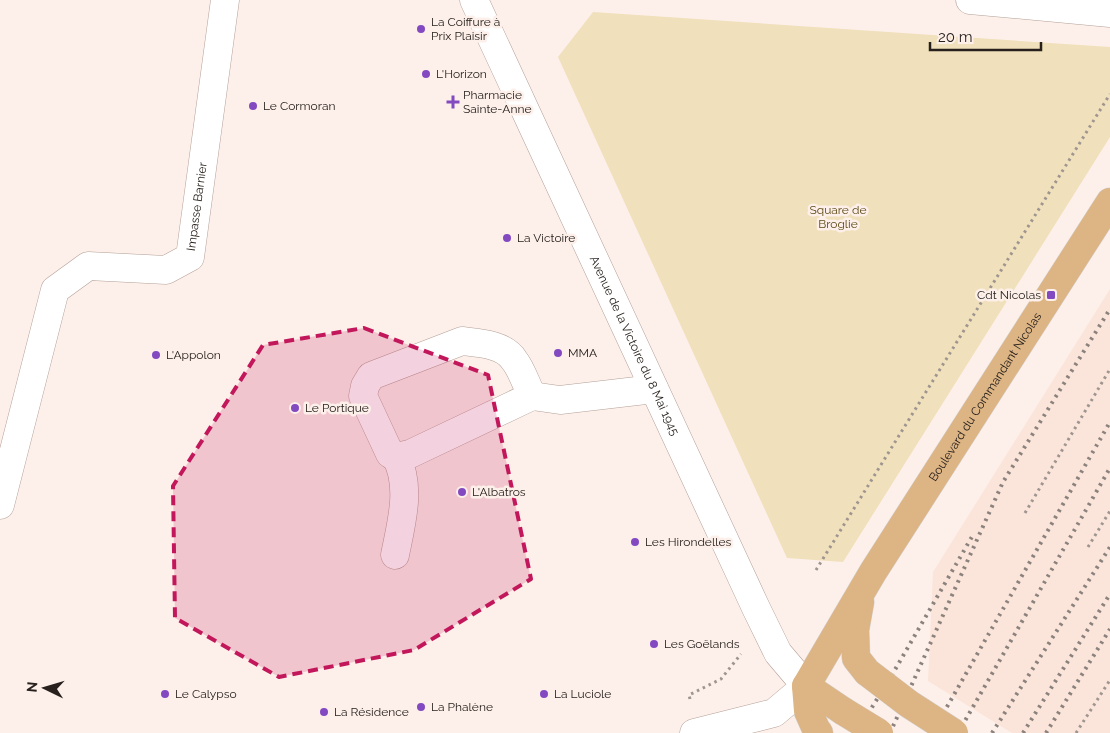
<svg xmlns="http://www.w3.org/2000/svg" width="1110" height="733" font-family="Raleway,sans-serif">
<style>
.built{fill:#fbe4d9}
.green{fill:#f0e0bb}
.lines{fill:none;stroke-linecap:round;stroke-linejoin:round}
.minor-casing{stroke:#b4a097;stroke-width:29}
.major-casing{stroke:#d4d2d2;stroke-width:29}
.path{stroke:#9f9590;stroke-width:3;stroke-dasharray:2.5 4;stroke-linecap:butt}
.minor{stroke:#fff;stroke-width:28}
.major{stroke:#ddb483;stroke-width:28}
.rail{stroke:#8b827d;stroke-width:4;stroke-dasharray:2.5 5;stroke-linecap:butt}
.major-bridge-casing{stroke:#d4d2d2;stroke-width:29;stroke-linecap:butt}
.major-bridge{stroke:#ddb483;stroke-width:28}
.marked{fill:#c2185b;fill-opacity:0.2;stroke:#c2185b;stroke-width:4;stroke-dasharray:10 6;stroke-linejoin:round}
.poi-dot{fill:#8349c0;stroke:#fdf0ea;stroke-width:2}
.labels{text-anchor:middle;stroke-width:5;stroke-linejoin:round;paint-order:stroke}
.poi-label{font-size:12px;fill:#27201c;stroke:#fdf0ea;text-anchor:start}
.street-label{font-size:12px;fill:#27201c;stroke:#fdf0ea}
.park-label{font-size:12px;fill:#5c4916;stroke:#fdf0ea}
</style>
<rect width="100%" height="100%" fill="#fdf0ea"/>
<polygon class="built" points="1110,289 1110,733 1012,733 928,681 933,572"/>
<polygon class="green" points="593,12 1110,47 1110,137 843,562 787,558 558,57"/>
<g class="lines">
<defs>
<g id="minor">
<path id="s1" d="M474,0L756,608L778,653L806,686L774,713L694,733"/>
<polyline points="970,0 1110,13"/>
<path d="M462,341C479,343 504,344 514,360C522,370 526,384 532,396L410,454L396,457L390,454L363,396L365,386L371,376Z"/>
<polyline points="532,396 560,400 654,389"/>
<path id="s2" d="M0,505L55,290L88,266L166,270L190,257L225,0"/>
<path d="M395,555C401,524 412,487 396,457"/>
</g>
<g id="major">
<polyline points="860,602 855,630 856,658 867,672"/>
<polyline points="806,686 843,711"/>
<path id="s3" d="M819,733L816,729L808,711L806,686L873,572L1110,202"/>
</g>
</defs>
<use href="#minor" class="minor-casing"/>
<use href="#major" class="major-casing"/>
<g class="path">
<polyline points="1025,513 1110,369"/>
<polyline points="1088,547 1110,511"/>
<polyline points="816,570 1110,94"/>
<polyline points="690,699 689,695 721,679 741,654"/>
<polyline points="1076,733 1110,680"/>
</g>
<use href="#minor" class="minor"/>
<use href="#major" class="major"/>
<g class="rail">
<polyline points="856,733 889,680 973,535"/>
<polyline points="890,733 1003,482 1110,309"/>
<polyline points="932,733 1110,422"/>
<polyline points="958,733 1110,468"/>
<polyline points="992,733 1110,547"/>
<polyline points="1023,733 1110,594"/>
<polyline points="1046,733 1110,629"/>
</g>
<defs>
<g id="major-bridge">
<polyline points="867,672 909,704 954,733"/>
<polyline points="843,711 879,733"/>
</g>
</defs>
<use href="#major-bridge" class="major-bridge-casing"/>
<use href="#major-bridge" class="major-bridge"/>
</g>
<path class="marked" d="M364,328L488,375L531,579L414,650L279,677L175,618L173,486L263,345Z"/>
<g class="poi-dot">
<circle cx="421" cy="29" r="5"/>
<circle cx="426" cy="74" r="5"/>
<path d="M450.5 94.5h5v5h5v5h-5v5h-5v-5h-5v-5h5z"/>
<circle cx="253" cy="106" r="5"/>
<circle cx="507" cy="238" r="5"/>
<rect x="1046" y="290" width="10" height="10" rx="2.5"/>
<circle cx="558" cy="353" r="5"/>
<circle cx="156" cy="355" r="5"/>
<circle cx="295" cy="408" r="5"/>
<circle cx="462" cy="492" r="5"/>
<circle cx="635" cy="542" r="5"/>
<circle cx="654" cy="644" r="5"/>
<circle cx="165" cy="694" r="5"/>
<circle cx="544" cy="694" r="5"/>
<circle cx="421" cy="707" r="5"/>
<circle cx="324" cy="712" r="5"/>
</g>
<g class="labels">
<g class="poi-label">
<text x="431" y="26">La Coiffure à<tspan x="431" dy="14">Prix Plaisir</tspan></text>
<text x="436" y="78">L'Horizon</text>
<text x="463" y="99">Pharmacie<tspan x="463" dy="14">Sainte-Anne</tspan></text>
<text x="263" y="110">Le Cormoran</text>
<text x="517" y="242">La Victoire</text>
<text x="1041" y="299" text-anchor="end">Cdt Nicolas</text>
<text x="568" y="357">MMA</text>
<text x="166" y="359">L'Appolon</text>
<text x="305" y="412">Le Portique</text>
<text x="472" y="496">L'Albatros</text>
<text x="645" y="546">Les Hirondelles</text>
<text x="664" y="648">Les Goëlands</text>
<text x="175" y="698">Le Calypso</text>
<text x="554" y="698">La Luciole</text>
<text x="431" y="711">La Phalène</text>
<text x="334" y="716">La Résidence</text>
</g>
<g class="street-label">
<text dy="4" stroke="none"><textPath href="#s2" startOffset="419">Impasse Barnier</textPath></text>
<text dy="4" stroke="none"><textPath href="#s1" startOffset="381">Avenue de la Victoire du 8 Mai 1945</textPath></text>
<text dy="4" stroke="none"><textPath href="#s3" startOffset="390">Boulevard du Commandant Nicolas</textPath></text>
</g>
<g class="park-label">
<text x="838" y="214">Square de<tspan x="838" dy="14">Broglie</tspan></text>
</g>
</g>
<g transform="translate(45 688) rotate(275)" stroke="#fdf0ea" stroke-width="4" paint-order="stroke">
<path d="M0-4L9 19L0 12L-9 19Z" fill="#27201c"/>
<text y="-8" font-size="14" font-weight="bold" text-anchor="middle" fill="#27201c">N</text>
</g>
<path d="M930 42v8h111v-8" fill="none" stroke="#27201c" stroke-width="2.5"/>
<text x="938" y="42" font-size="15" fill="#27201c" stroke="#fdf0ea" stroke-width="4" paint-order="stroke">20 m</text>
</svg>
